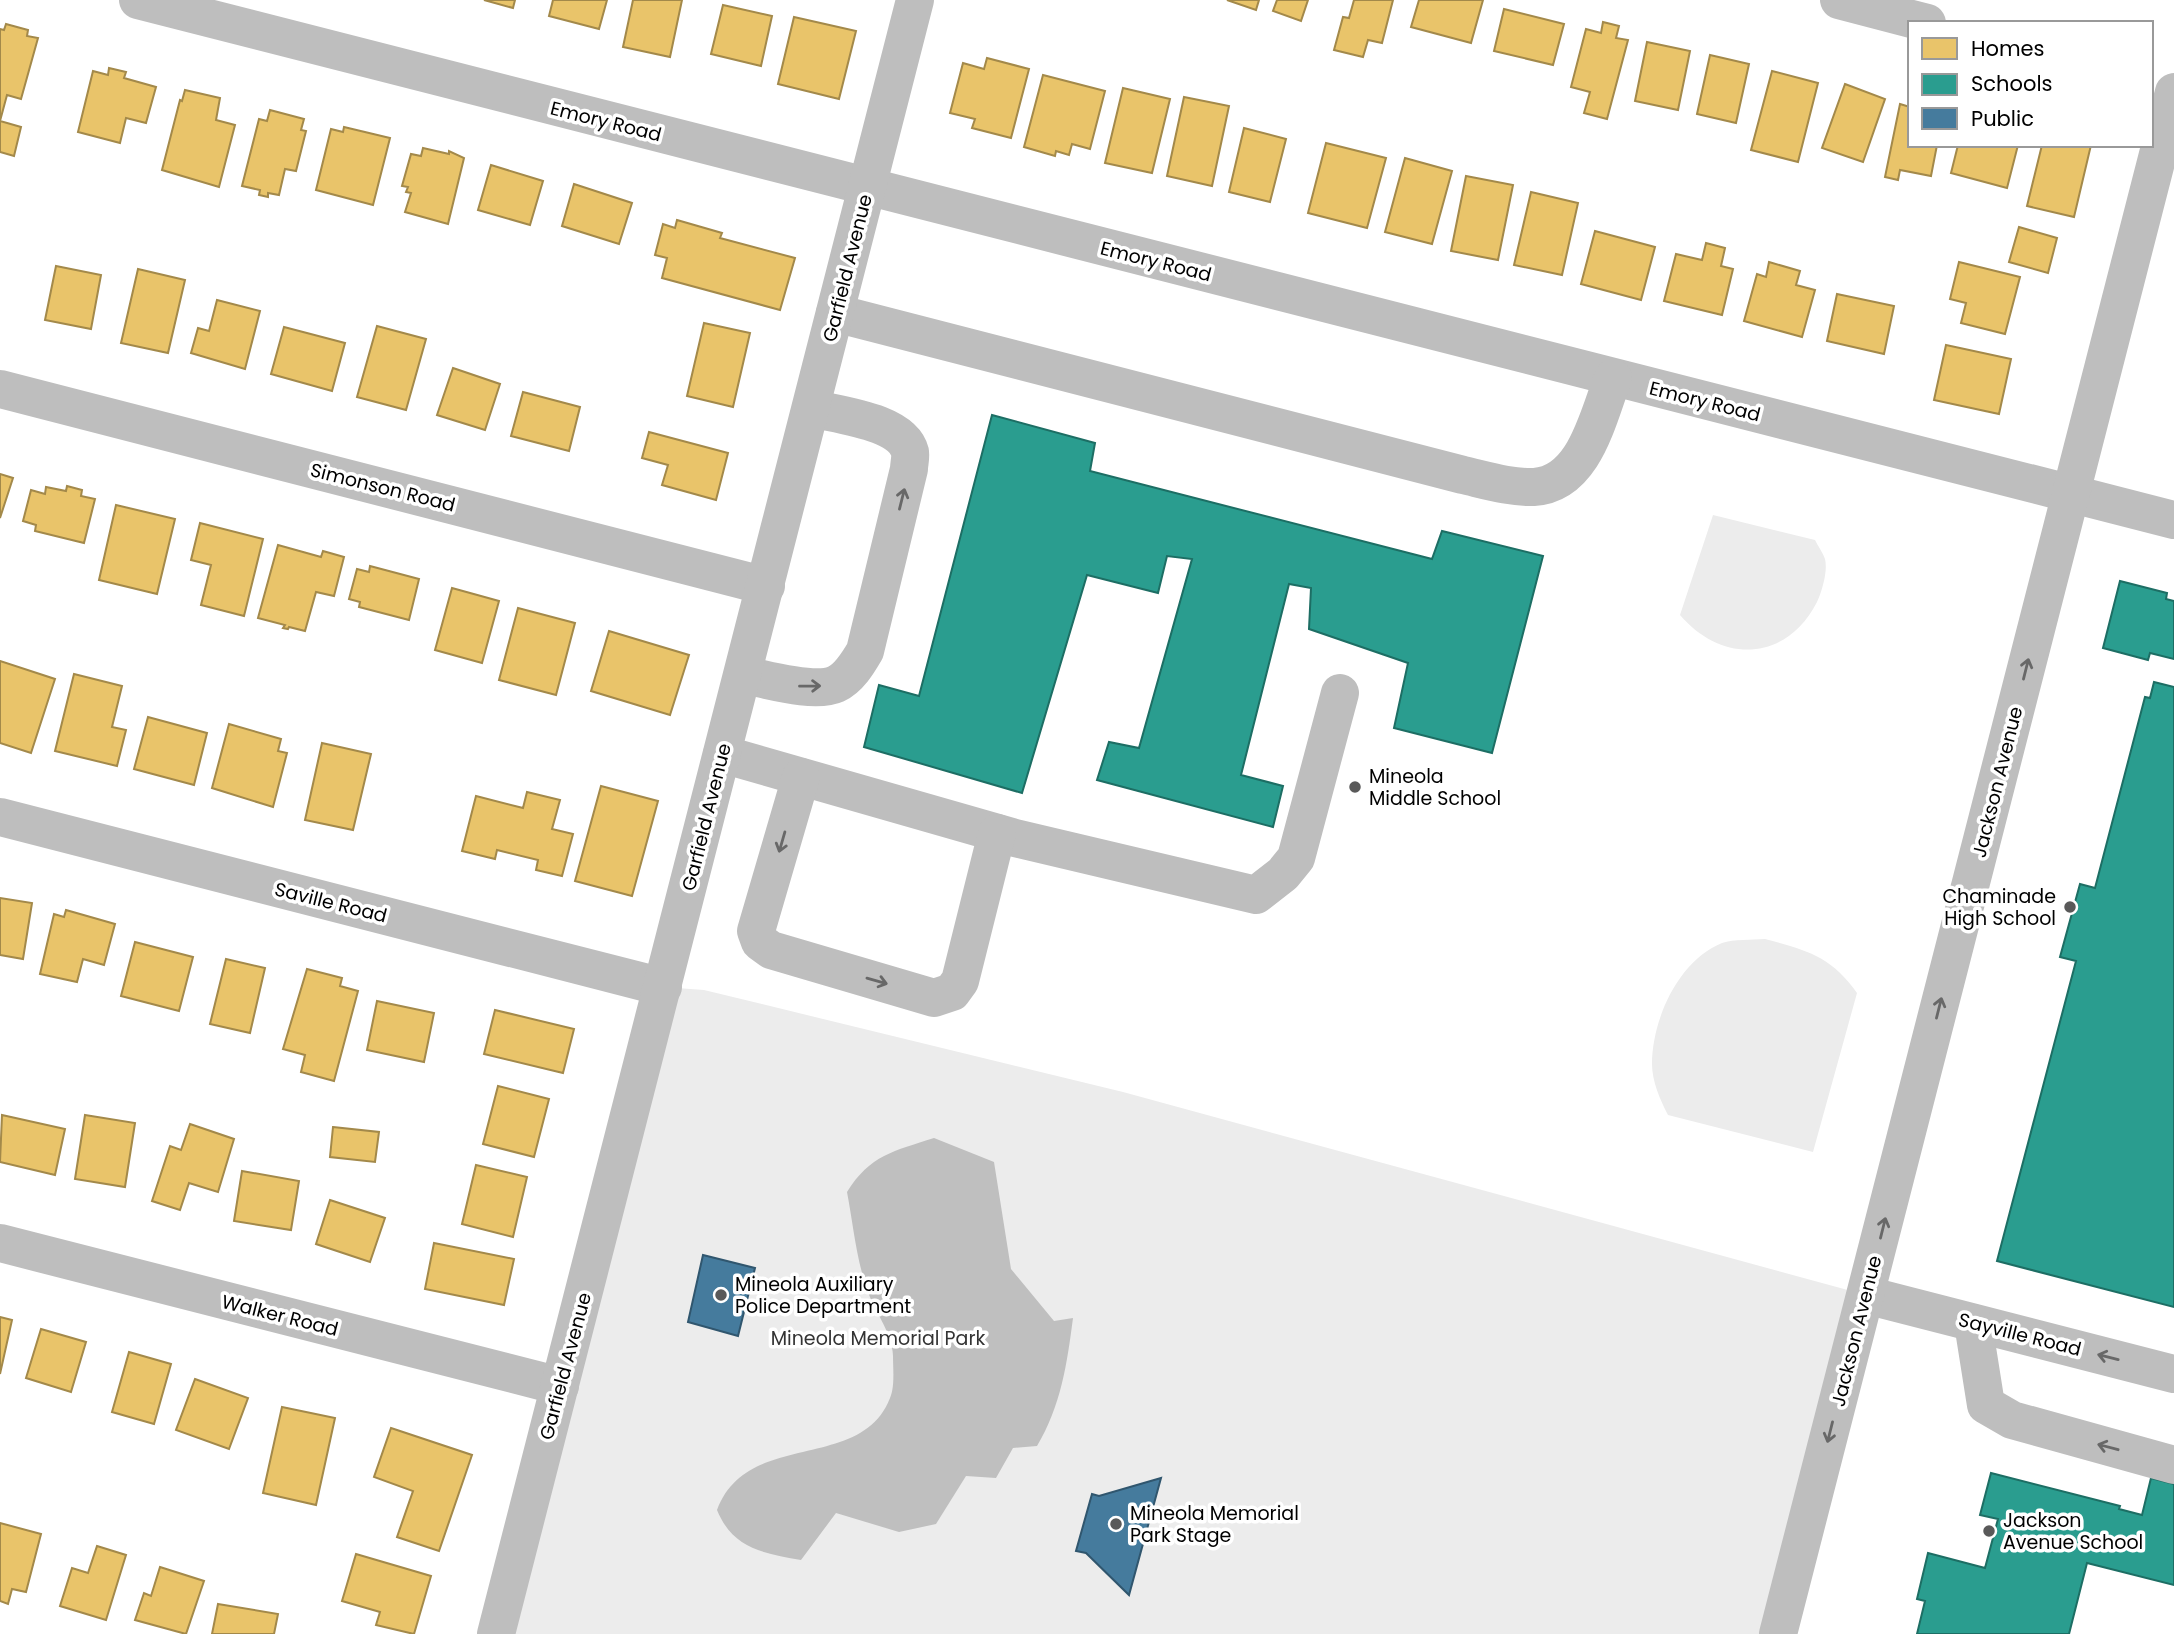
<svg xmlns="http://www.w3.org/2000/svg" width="2174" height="1634" font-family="Poppins,sans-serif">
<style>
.green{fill:#ececec}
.water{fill:#bfbfbf}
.homes{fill:#e9c46a;stroke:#a3894a;stroke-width:2}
.schools{fill:#2a9d8f;stroke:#1d6e64;stroke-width:2}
.public{fill:#457b9d;stroke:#30566e;stroke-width:2}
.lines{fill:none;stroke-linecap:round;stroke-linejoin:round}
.minor{stroke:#bebebe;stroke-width:38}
.oneway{stroke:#686868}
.poi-dot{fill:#595959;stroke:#fff;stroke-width:2.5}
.labels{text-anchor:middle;stroke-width:7;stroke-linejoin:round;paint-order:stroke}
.street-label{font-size:19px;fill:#000;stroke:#fff}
.poi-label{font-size:19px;fill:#000;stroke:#fff;text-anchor:start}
.park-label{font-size:19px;fill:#333;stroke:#fff}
</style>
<rect width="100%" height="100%" fill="#fff"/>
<g class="green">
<path d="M1713,515L1815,540C1818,546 1823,553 1825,559C1828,571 1822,591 1817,602C1787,661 1723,665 1680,615Z"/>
<path d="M1765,939C1806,950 1831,956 1857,993L1813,1152L1668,1115C1660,1100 1652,1081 1652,1064C1652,1019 1679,960 1722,943C1734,939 1752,940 1765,939Z"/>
<polygon points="663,987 704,990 1123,1092 1866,1295 1778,1634 496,1634"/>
</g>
<path class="water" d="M934,1138L994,1162L1011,1269L1054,1321L1073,1318C1067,1364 1061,1406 1037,1446L1013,1448L996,1478L966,1476L936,1524L899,1532L836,1513L801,1560C763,1553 733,1549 717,1510C747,1429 861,1473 890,1398C895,1387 893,1368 893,1356C893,1333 872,1308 866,1286C856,1257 853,1223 847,1192C870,1155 894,1151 934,1138Z"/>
<g class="homes">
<polygon points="484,0 515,0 513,8"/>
<polygon points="553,0 607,0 599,29 549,16"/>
<polygon points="633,0 682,0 670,57 623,47"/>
<polygon points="1227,0 1259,0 1256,10"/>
<polygon points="1277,0 1308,0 1301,21 1273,11"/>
<polygon points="1354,0 1393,0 1382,43 1368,40 1363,57 1334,50 1343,17 1349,18"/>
<polygon points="1419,0 1483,0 1471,43 1411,27"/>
<polygon points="723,5 772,16 761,66 711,54"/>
<polygon points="1504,9 1564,24 1553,65 1494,51"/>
<polygon points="794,17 856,31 839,99 778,84"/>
<polygon points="1603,22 1619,26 1616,38 1628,40 1607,119 1584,113 1590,92 1571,87 1586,29 1601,33"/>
<polygon points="6,24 28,30 27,36 38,38 21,99 7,95 0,121 21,127 14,156 0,152 0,29 4,30"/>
<polygon points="1647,42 1690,51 1678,110 1635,101"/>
<polygon points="1710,55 1749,64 1736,123 1697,114"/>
<polygon points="987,58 1029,69 1011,138 972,128 975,119 950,113 963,63 984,69"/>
<polygon points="109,68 126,72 124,78 156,87 146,123 126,118 120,143 78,132 93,71 108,75"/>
<polygon points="1772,71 1818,83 1798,162 1751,150"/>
<polygon points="1043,75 1105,91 1090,149 1072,144 1069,155 1056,151 1055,156 1024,147"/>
<polygon points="1845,84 1885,99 1863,162 1822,148"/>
<polygon points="1123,88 1170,99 1152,173 1105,163"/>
<polygon points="185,90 220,98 216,120 235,125 219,187 162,170 180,100 182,101"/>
<polygon points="1184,97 1229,106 1212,186 1167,176"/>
<polygon points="1900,104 1910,107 1910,145 1937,145 1931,176 1900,170 1898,180 1885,177"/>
<polygon points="270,110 304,119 301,130 306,131 296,171 285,169 279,195 268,193 268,197 259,195 260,190 242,186 259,119 267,121"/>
<polygon points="344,127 390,138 373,205 316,190 331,129 343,132"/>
<polygon points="1244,128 1286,139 1270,202 1229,192"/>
<polygon points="1326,143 1386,158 1367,228 1308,213"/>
<polygon points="1958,145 2018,145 2007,188 1951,173"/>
<polygon points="2042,145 2091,145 2074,217 2027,206"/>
<polygon points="423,148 449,154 449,151 464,158 448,224 405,212 411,193 406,192 408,187 402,186 411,154 421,156"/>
<polygon points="1405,158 1452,171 1432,244 1385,232"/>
<polygon points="491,165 543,181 530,225 478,210"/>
<polygon points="1466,176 1513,185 1498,260 1451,251"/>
<polygon points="574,184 632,203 619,244 562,226"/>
<polygon points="1531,192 1578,203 1562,275 1514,265"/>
<polygon points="677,220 722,233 720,238 795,258 780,310 662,278 667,258 655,255 663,224 675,228"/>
<polygon points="2019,227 2057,238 2048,273 2009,262"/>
<polygon points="1595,231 1655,247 1641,300 1581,284"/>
<polygon points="1706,243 1725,248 1721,266 1733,269 1722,315 1664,301 1676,254 1702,260"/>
<polygon points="1769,262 1800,271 1796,285 1815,290 1802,337 1744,321 1757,274 1766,277"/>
<polygon points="1959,262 2020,277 2005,334 1961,323 1966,303 1950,299"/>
<polygon points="56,266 101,275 91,329 45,320"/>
<polygon points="138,269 185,280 168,353 121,343"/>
<polygon points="1837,294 1894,306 1884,354 1827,341"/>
<polygon points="217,300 260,311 245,369 191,353 198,328 209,331"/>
<polygon points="704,323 750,333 733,407 687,396"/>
<polygon points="377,326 426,339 406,410 357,397"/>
<polygon points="284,327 345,343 332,391 271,374"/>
<polygon points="1946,345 2011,359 1999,414 1934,400"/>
<polygon points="453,368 500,384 485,430 437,415"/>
<polygon points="523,392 580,407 569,451 511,436"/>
<polygon points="649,432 728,453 716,500 662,485 668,465 642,458"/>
<polygon points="0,474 13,478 0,518"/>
<polygon points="67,486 82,490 81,496 95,499 84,543 35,531 36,525 23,521 31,490 45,494 46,487 66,491"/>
<polygon points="116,505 175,519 157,594 99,580"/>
<polygon points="200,523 263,539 244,616 201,605 211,565 191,560"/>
<polygon points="278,545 321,557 323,551 344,557 334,596 316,592 305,631 289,627 288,629 283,628 285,625 258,618"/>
<polygon points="370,566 419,579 409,620 359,607 360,602 349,599 357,569 369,572"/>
<polygon points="452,588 499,601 482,663 435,650"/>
<polygon points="518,608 575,623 556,695 499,680"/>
<polygon points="609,631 689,655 670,715 591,691"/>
<polygon points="0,661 55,679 31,753 0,743"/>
<polygon points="74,674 122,686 112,727 126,730 117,766 55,751"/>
<polygon points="148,717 207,733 194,785 134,769"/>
<polygon points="229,724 281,739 278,751 287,753 273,807 212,788"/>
<polygon points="322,743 371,754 353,830 305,820"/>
<polygon points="601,786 658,801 632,896 575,881"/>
<polygon points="527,792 560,800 552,829 573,834 562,876 536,870 538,860 497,850 495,859 462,851 476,796 523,808"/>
<polygon points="0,898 32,903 23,959 0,955"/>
<polygon points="66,910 115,924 104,965 83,959 77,982 40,974 54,914 64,917"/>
<polygon points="135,942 193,957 179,1011 121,996"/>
<polygon points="226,959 265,968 250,1033 210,1024"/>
<polygon points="307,969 342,978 340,986 358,991 334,1081 301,1072 305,1055 283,1049"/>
<polygon points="377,1001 434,1013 424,1062 367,1050"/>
<polygon points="495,1010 574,1029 563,1073 484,1054"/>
<polygon points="498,1086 549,1099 534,1157 483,1144"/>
<polygon points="2,1115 65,1129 55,1175 0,1162"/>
<polygon points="85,1115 135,1123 125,1187 75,1179"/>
<polygon points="190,1124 234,1139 218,1192 189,1183 180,1210 152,1201 170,1146 181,1150"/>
<polygon points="333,1127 379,1132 375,1162 330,1157"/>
<polygon points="476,1165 527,1177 513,1237 462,1224"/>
<polygon points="242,1171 299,1181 291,1230 234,1221"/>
<polygon points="330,1200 385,1218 370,1262 316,1244"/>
<polygon points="434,1243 514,1259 504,1305 425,1289"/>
<polygon points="0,1317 12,1320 0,1374"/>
<polygon points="41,1329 86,1342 71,1392 26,1378"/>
<polygon points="129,1352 171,1364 154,1424 112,1412"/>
<polygon points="195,1379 248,1398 229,1449 176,1430"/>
<polygon points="282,1407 335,1418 316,1505 263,1493"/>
<polygon points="391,1428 472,1455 439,1551 397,1537 413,1491 374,1477"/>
<polygon points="0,1523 41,1534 26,1592 12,1589 8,1604 0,1601"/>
<polygon points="97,1546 126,1555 106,1620 60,1606 72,1568 88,1573"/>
<polygon points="356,1554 431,1576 414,1634 376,1625 380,1612 342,1601"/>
<polygon points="160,1567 204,1581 186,1634 135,1620 144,1593 151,1596"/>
<polygon points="218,1604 278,1614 274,1634 212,1634"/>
</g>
<g class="schools">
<polygon points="992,415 1095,443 1090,471 1432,559 1442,531 1543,556 1492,753 1394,728 1408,663 1309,629 1311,588 1289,584 1241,775 1283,786 1273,827 1097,780 1109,742 1139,748 1192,559 1167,556 1158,593 1087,575 1022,793 864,747 879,685 919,696"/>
<polygon points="2120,581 2167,593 2166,599 2174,601 2174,659 2150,653 2148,660 2103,648"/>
<polygon points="2154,682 2174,687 2174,1307 1997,1261 2076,961 2060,957 2080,884 2095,888 2145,697 2150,698"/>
<polygon points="1991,1473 2120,1506 2119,1509 2142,1515 2151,1478 2174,1484 2174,1585 2087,1563 2069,1634 1917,1634 1925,1601 1917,1599 1928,1553 1985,1568 1998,1519 1980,1515"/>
</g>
<g class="public">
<polygon points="703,1255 755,1268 738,1336 688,1322"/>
<polygon points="1161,1478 1129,1595 1086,1553 1076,1551 1092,1494 1099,1496"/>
</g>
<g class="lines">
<g class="minor">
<polyline points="138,0 2174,520"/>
<polyline points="1839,0 1927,23"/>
<path d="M835,313L1463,475C1485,480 1511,488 1534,487C1585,484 1598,416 1613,378"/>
<polyline points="0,389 766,586"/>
<path d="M743,675C766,679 814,694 836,684C849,678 858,663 865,651L909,469C909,464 911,457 910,452C902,421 838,415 811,408"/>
<polyline points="722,754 1015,838 1256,895 1283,874 1296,858 1340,693"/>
<polyline points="801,777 756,931 760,942 771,950 934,998 952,992 960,981 997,833"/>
<polyline points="0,817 663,987"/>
<polyline points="0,1243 560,1386"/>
<polyline points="1866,1295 2174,1374"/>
<polyline points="1973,1323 1986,1405 2012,1420 2174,1465"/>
<polyline points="496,1634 915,0"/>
<polyline points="1778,1634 2174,92"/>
</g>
</g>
<defs><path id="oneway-shaft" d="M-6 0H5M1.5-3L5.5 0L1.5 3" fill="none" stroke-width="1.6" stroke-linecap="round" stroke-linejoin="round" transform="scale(1.75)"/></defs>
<g class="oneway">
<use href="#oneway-shaft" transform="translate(902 499) rotate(-76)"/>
<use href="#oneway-shaft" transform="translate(2026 669) rotate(-76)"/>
<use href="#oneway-shaft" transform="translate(810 686) rotate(-1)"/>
<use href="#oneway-shaft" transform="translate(782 842) rotate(106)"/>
<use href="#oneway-shaft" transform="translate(877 981) rotate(16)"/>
<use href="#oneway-shaft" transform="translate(1939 1008) rotate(-76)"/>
<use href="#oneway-shaft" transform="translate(1883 1228) rotate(-76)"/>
<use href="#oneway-shaft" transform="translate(2108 1357) rotate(-166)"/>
<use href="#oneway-shaft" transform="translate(1830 1432) rotate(104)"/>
<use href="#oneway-shaft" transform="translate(2108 1447) rotate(-165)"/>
</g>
<g class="poi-dot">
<circle cx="1355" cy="787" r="7"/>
<circle cx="2070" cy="907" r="7"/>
<circle cx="721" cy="1295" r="7"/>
<circle cx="1116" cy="1524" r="7"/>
<circle cx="1989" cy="1531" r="7"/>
</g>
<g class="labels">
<g class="street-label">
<text transform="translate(606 121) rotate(14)" y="7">Emory Road</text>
<text transform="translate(1156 261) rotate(14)" y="7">Emory Road</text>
<text transform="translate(847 268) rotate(-76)" y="7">Garfield Avenue</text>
<text transform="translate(1705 401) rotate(14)" y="7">Emory Road</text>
<text transform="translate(383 487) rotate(14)" y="7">Simonson Road</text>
<text transform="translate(1997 782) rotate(-76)" y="7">Jackson Avenue</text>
<text transform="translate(706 817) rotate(-76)" y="7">Garfield Avenue</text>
<text transform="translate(331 902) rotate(14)" y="7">Saville Road</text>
<text transform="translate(280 1315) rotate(14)" y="7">Walker Road</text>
<text transform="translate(1856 1331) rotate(-76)" y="7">Jackson Avenue</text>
<text transform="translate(2020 1334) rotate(14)" y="7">Sayville Road</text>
<text transform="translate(565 1366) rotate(-75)" y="7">Garfield Avenue</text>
</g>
<g class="poi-label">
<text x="1369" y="783">Mineola<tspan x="1369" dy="22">Middle School</tspan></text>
<text x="2056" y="903" text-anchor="end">Chaminade<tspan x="2056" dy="22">High School</tspan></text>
<text x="735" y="1291">Mineola Auxiliary<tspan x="735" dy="22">Police Department</tspan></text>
<text x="1130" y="1520">Mineola Memorial<tspan x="1130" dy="22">Park Stage</tspan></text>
<text x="2003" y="1527">Jackson<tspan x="2003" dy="22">Avenue School</tspan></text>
</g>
<g class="park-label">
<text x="878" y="1345">Mineola Memorial Park</text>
</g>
</g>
<rect x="1908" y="21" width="245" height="126" fill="#ffffff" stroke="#999999" stroke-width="2"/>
<rect x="1922" y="38" width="35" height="21" fill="#e9c46a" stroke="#999999" stroke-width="2"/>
<text x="1971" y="56" font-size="21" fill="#000000">Homes</text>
<rect x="1922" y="74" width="35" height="21" fill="#2a9d8f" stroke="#999999" stroke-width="2"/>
<text x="1971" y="91" font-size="21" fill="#000000">Schools</text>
<rect x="1922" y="108" width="35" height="21" fill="#457b9d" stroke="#999999" stroke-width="2"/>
<text x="1971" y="126" font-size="21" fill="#000000">Public</text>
</svg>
